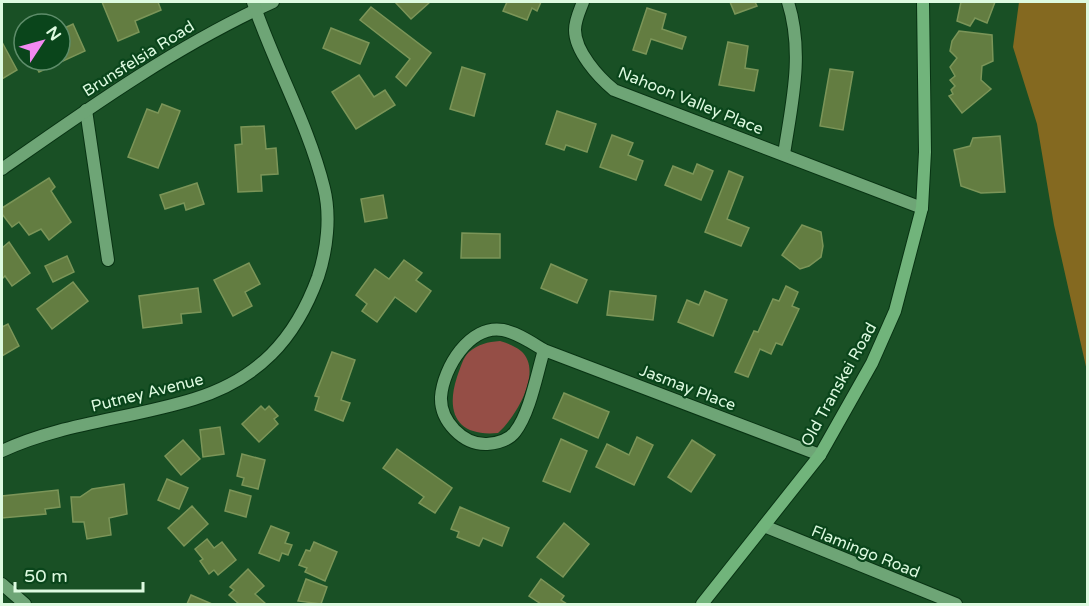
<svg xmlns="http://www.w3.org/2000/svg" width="1089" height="606" font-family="'Varela Round',sans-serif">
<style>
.green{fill:#954e46}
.water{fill:#846920}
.building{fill:#637d41;stroke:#7b9558;stroke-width:1.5}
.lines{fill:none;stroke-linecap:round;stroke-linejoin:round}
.minor-casing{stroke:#083313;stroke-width:14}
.secondary-casing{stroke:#083313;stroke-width:14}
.minor{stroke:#6ea576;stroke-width:12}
.secondary{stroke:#71b47b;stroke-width:12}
.labels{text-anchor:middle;stroke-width:4.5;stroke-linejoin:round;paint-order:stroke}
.street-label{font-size:16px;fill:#ddfae0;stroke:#0a451b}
</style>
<rect width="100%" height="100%" fill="#195025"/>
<path class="green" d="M500,341C507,343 515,346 521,351C544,371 515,418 498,433C458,437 445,414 457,377C460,369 463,357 469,352C479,344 487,342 500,341Z"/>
<polygon class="water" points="1019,2 1087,2 1087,371 1054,225 1037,124 1013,47"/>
<g class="building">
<polygon points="102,2 158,2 161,10 135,21 139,32 118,41"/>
<polygon points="395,2 430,2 411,19"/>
<polygon points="507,2 541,2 537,11 532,8 527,20 503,11"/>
<polygon points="730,2 755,2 757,6 735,14"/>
<polygon points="961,2 995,2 987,23 975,18 970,26 957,21"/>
<polygon points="371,7 431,53 406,86 396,77 410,59 360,20"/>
<polygon points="647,8 666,14 662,29 686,37 682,49 651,39 646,54 633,50"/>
<polygon points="73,24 85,51 39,72 33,60 60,60 60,30"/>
<polygon points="331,28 369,43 360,64 323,48"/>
<polygon points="959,31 992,35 993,61 982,66 981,80 991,89 962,113 949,96 953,94 951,90 955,86 950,80 955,76 950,67 957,58 950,51 952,41"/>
<polygon points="728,42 748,46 745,68 758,70 754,91 719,85"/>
<polygon points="3,44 17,70 2,79 2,45"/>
<polygon points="462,67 485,74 474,116 450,109"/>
<polygon points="830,69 853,72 843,130 820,126"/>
<polygon points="359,75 374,97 385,90 395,105 356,129 332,92"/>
<polygon points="162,104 180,111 158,168 128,157 147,109 158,113"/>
<polygon points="557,111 596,124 587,152 566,145 564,150 546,144"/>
<polygon points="264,126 266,149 276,148 278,174 261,175 262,191 238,192 235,145 242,144 241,127"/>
<polygon points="612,135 633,143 628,155 643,161 636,180 600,167"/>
<polygon points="1000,136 1005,192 981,193 961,186 954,150 970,146 973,138"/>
<polygon points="697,164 713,171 701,200 665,185 673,166 693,174"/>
<polygon points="729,171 743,177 727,219 749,228 741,246 705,232"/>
<polygon points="49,178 55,187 51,191 71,222 49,240 41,229 29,235 19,222 12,227 2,214 2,208"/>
<polygon points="197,183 204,204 186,210 184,203 165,209 160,195"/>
<polygon points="383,195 387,218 365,222 361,199"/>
<polygon points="802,225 821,232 823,246 821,257 809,266 800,269 782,255"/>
<polygon points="462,233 500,234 500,258 461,258"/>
<polygon points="9,242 30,273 12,286 5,276 2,279 2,248"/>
<polygon points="67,256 74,272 53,282 45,266"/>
<polygon points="404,260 422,273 416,280 431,291 416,312 395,297 377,322 362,311 367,304 356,295 375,269 389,279"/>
<polygon points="249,263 260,284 245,292 252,306 233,316 214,280"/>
<polygon points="551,264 587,280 577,303 541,288"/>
<polygon points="73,282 88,301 52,329 37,309"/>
<polygon points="786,286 798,292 792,306 799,309 782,345 776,343 771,354 760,349 748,377 735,372 754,331 758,332 773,299 779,301"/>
<polygon points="198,288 201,312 181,314 182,323 143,328 139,296"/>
<polygon points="610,291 656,296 653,320 607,315"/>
<polygon points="705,291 727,300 713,336 678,322 687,300 699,305"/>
<polygon points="8,324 19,346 2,356 2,327"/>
<polygon points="332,352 355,360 341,400 350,403 343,421 315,410 319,397 315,396"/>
<polygon points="564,393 609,412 598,438 553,418"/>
<polygon points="261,406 265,410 269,406 278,416 274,419 278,424 259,442 242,424"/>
<polygon points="220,427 224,454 203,457 200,430"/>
<polygon points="637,437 653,445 634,485 596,467 607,444 629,455"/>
<polygon points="561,439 587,451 570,492 543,481"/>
<polygon points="183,440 200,459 181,475 165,456"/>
<polygon points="692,440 715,455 691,492 668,477"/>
<polygon points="397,449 452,488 435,513 419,503 424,497 383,468"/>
<polygon points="242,454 265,460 258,489 242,485 244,478 237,476"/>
<polygon points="167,479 188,488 179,509 158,500"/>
<polygon points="124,484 127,514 109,518 111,535 87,539 84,522 73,522 71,497 80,497 92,489"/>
<polygon points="58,490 60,507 45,509 46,514 2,518 2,496"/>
<polygon points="230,490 251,496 246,517 225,511"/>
<polygon points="192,506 208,524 184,546 168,528"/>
<polygon points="460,507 509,528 502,546 483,538 479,546 457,537 459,532 451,529"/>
<polygon points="564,523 589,544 563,577 537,557"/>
<polygon points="271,526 289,533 285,543 292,545 288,555 282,553 279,561 259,553"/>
<polygon points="207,539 214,548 222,542 236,560 218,575 214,570 209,574 200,561 203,559 195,549"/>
<polygon points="314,542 337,552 325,581 305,572 307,568 299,565 306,550 310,551"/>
<polygon points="248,569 264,586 255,594 266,604 239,604 229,595 234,590 230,587"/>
<polygon points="306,579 327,587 321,604 298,601"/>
<polygon points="541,579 564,596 561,600 567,604 541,604 529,596"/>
<polygon points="191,595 212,604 187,604"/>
</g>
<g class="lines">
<defs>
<g id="minor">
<path d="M583,2C580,10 575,20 575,30C575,51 598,77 614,90L922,208"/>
<polyline points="86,110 108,260"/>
<path d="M784,154C792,102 804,53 788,2"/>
<path d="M2,169C89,108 176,46 273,2"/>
<path d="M544,350C537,373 530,413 515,432C509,440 498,443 487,444C463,445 440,421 441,397C443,368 470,324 503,330C518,333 532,343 544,350L820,455"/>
<path d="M2,451C62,423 130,419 194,399C258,379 295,340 318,277C327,250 331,216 324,188C308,123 274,65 253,2"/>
<polyline points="764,526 956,604"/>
<polyline points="2,584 25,604"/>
</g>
<polyline id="secondary" points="702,604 820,455 872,363 895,311 922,208 925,152 923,2"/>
</defs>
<use href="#minor" class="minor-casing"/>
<use href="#secondary" class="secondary-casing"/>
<use href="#minor" class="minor"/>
<use href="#secondary" class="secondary"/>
</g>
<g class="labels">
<g class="street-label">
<text transform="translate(138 58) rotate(-32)" y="6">Brunsfelsia Road</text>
<text transform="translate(691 100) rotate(22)" y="6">Nahoon Valley Place</text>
<text transform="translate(838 384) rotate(-61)" y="6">Old Transkei Road</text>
<text transform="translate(688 387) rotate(21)" y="6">Jasmay Place</text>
<text transform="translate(147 392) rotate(-14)" y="6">Putney Avenue</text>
<text transform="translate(866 551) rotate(22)" y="6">Flamingo Road</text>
</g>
</g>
<rect width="1089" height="606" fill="none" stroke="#ddfae0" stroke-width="6"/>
<g transform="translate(42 42) rotate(54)"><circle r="28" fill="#0a451b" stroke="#5e8d6a" stroke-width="1.5"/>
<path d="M0-4.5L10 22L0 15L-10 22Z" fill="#f389f1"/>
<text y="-9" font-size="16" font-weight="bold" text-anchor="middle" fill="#ddfae0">N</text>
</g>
<path d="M15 582v9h128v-9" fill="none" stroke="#ddfae0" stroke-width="3"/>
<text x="24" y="582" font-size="18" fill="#ddfae0" stroke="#0a451b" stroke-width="4.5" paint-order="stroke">50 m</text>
</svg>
